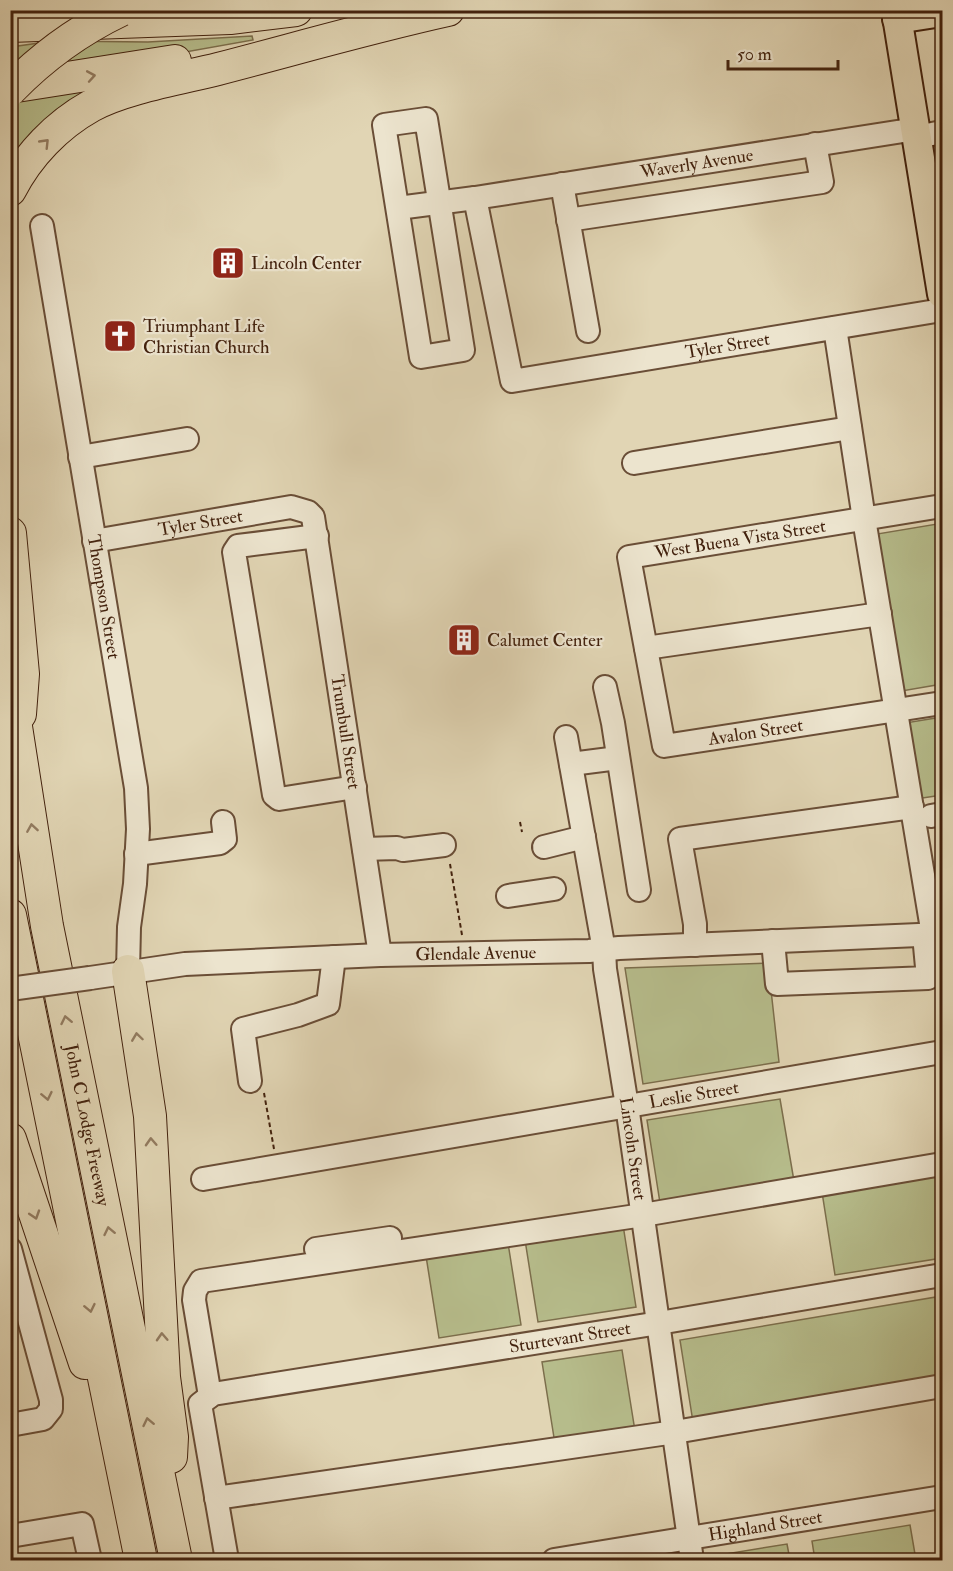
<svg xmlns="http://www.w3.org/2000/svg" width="953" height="1571" font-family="'IM FELL Double Pica',serif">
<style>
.green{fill:#b6bc8b;stroke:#7c6e4c;stroke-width:1.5}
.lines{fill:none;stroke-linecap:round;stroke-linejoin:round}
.minor-casing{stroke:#6a4e37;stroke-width:26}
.major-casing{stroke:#42210d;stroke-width:32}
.highway-casing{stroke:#42210d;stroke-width:34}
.path{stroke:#42210d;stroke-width:2;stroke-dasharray:4.5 3;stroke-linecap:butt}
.minor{stroke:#ece4ce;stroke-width:22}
.major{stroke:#e1d5b4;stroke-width:28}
.highway{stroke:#e1d5b4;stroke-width:32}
.minor-bridge-casing{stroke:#6a4e37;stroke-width:26;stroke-linecap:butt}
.highway-bridge-casing{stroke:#42210d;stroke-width:34;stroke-linecap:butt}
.minor-bridge{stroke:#ece4ce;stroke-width:22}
.highway-bridge{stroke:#e1d5b4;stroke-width:32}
.oneway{stroke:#927b60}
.labels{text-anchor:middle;stroke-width:4.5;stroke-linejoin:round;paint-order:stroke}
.street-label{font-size:18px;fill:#42210d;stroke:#ece4ce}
.poi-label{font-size:18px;fill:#42210d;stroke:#ece4ce;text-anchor:start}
</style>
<rect width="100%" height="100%" fill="#e1d5b4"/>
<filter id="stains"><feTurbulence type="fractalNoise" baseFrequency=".00333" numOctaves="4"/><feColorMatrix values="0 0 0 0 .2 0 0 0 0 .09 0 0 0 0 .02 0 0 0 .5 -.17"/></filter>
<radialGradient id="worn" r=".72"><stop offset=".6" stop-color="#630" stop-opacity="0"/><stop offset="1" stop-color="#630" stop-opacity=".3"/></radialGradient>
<g class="green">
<polygon points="252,36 253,40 84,70 11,80 11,47 53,41 148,42"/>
<polygon points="134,78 11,175 10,103"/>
<polygon points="937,524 942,560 942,684 896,692 871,535"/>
<polygon points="942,717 942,795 916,799 905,723"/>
<polygon points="768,963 779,1062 643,1084 625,968"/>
<polygon points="780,1099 794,1181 660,1203 647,1120"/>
<polygon points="942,1173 942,1258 835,1275 822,1192"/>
<polygon points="623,1225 636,1307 538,1322 525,1240"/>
<polygon points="508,1243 521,1325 439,1338 426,1256"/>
<polygon points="942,1296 942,1377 693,1422 680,1340"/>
<polygon points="622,1350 635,1431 555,1444 542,1362"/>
<polygon points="910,1525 916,1560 815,1560 812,1541"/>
<polygon points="787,1544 790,1560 714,1560 713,1556"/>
</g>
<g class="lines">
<defs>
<g id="minor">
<polygon points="426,119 463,350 421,357 384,125"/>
<polyline points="917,137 942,132"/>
<polyline points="562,184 588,331"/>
<path id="s1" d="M475,198L512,381L942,310"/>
<path id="s2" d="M398,208L475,198L916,129"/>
<polyline points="568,220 822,182 815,144"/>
<path id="s3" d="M42,226L136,788L138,829L135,884L129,927L128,971"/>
<polyline points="835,328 864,519 933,935"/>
<polyline points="80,457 187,439"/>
<polyline points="634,463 850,428"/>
<path id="s4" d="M942,506L629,557L664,746L942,703"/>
<polyline points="317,536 238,546 234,552 274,795 279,799 355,787"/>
<path id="s5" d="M94,541L291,507L308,512L313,517L380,955"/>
<polyline points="646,648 880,614"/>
<polyline points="605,687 613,723 639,890"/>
<path id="s6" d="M566,737L604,950L605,969L627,1106L692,1560"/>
<polyline points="571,764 618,758"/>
<polyline points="931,816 942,814"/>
<polyline points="544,847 584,837"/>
<polyline points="364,849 397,848 403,850 444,845"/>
<polyline points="136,854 220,843 225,839 223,822"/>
<polyline points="508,896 554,889"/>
<polyline points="773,941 777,984 928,978 924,935"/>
<polyline points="695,945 695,924 680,839 912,807"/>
<path id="s7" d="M90,978L185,964L380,955L589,951L619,948L942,934"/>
<polyline points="250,1081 243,1029 298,1015 328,1004 334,957"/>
<path id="s8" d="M203,1179L942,1052"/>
<polyline points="10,1249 51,1400 51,1409 43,1419 10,1425"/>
<polyline points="316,1249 390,1238"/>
<polyline points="210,1396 194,1300 195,1291 201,1281 643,1215 942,1164"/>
<polyline points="216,1498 675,1432 942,1386"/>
<polyline points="10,1536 82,1524 90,1560"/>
<path id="s9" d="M227,1560L200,1404L213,1394L659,1323L942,1275"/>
<path id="s10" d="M554,1560L942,1497"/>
</g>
<g id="major">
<polyline points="896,10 942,294"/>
<polyline points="897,19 942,12"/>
</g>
<g id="highway">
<polyline points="10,26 230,18 296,10"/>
<polyline points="10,87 175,61"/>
<path d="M10,190C28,155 57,125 91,106C123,88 182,78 218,69C295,49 371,27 448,10"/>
<polyline points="10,533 23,674 20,714"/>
<path id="s11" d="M10,688L47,926L176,1560"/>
<polyline points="10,915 141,1560"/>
<polyline points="128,971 150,1116 164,1377 172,1437 171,1457"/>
<polyline points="10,1139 85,1363"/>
</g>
</defs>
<use href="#minor" class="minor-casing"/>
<use href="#major" class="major-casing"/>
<use href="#highway" class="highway-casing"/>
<g class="path">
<polyline points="520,822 522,832"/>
<polyline points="450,864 462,935"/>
<polyline points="264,1093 274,1149"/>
</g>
<use href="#minor" class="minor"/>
<use href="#major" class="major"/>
<use href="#highway" class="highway"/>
<defs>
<polyline id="minor-bridge" points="10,989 90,978"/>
<path id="highway-bridge" d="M10,90C43,56 79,30 121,10"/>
</defs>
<use href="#minor-bridge" class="minor-bridge-casing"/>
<use href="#highway-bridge" class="highway-bridge-casing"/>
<use href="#minor-bridge" class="minor-bridge"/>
<use href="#highway-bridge" class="highway-bridge"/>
</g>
<defs><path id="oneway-chevron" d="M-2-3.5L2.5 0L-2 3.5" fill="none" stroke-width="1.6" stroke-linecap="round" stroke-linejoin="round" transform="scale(1.5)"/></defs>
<g class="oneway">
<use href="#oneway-chevron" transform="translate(91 76) rotate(-10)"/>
<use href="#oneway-chevron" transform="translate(45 143) rotate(-46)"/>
<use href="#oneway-chevron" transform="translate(32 828) rotate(-99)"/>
<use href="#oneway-chevron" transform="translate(66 1020) rotate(-102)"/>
<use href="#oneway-chevron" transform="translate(137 1037) rotate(-98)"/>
<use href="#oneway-chevron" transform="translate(47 1096) rotate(78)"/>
<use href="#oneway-chevron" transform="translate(151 1142) rotate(-93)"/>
<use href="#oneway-chevron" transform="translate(35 1215) rotate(72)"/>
<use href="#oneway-chevron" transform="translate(109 1231) rotate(-102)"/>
<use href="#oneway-chevron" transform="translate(90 1308) rotate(78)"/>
<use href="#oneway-chevron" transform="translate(162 1337) rotate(-93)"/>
<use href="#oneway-chevron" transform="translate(148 1422) rotate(-102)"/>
</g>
<defs>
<symbol id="building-square" viewBox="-11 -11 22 22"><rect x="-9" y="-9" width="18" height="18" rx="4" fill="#8f2418" stroke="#ece4ce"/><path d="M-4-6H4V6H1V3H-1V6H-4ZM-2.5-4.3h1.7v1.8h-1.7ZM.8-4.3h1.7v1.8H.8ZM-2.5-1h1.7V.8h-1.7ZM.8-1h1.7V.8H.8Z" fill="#fff"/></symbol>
<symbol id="church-square" viewBox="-11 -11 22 22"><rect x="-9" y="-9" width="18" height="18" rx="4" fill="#8f2418" stroke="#ece4ce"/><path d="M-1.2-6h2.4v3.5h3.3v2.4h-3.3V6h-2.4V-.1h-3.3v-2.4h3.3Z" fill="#fff"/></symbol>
</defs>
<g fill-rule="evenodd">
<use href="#building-square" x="209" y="244" width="38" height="38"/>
<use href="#church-square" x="101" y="317" width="38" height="38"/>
<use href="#building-square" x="445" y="621" width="38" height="38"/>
</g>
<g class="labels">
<g class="street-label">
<text dy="6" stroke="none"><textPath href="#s2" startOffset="302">Waverly Avenue</textPath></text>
<text dy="6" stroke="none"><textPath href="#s1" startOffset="405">Tyler Street</textPath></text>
<text dy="6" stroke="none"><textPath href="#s5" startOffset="108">Tyler Street</textPath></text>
<text transform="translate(740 539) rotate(-9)" y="6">West Buena Vista Street</text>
<text dy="6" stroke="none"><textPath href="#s3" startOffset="376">Thompson Street</textPath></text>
<text dy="6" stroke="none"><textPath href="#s5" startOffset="442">Trumbull Street</textPath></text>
<text dy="6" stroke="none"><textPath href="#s4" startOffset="602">Avalon Street</textPath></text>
<text dy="6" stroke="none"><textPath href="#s7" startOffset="387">Glendale Avenue</textPath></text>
<text dy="6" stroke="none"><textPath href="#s8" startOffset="498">Leslie Street</textPath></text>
<text dy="6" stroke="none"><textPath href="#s11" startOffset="444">John C Lodge Freeway</textPath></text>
<text dy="6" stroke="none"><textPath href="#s6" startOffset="417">Lincoln Street</textPath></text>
<text dy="6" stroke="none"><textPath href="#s9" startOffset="536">Sturtevant Street</textPath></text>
<text dy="6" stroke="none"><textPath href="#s10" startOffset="214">Highland Street</textPath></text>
</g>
<g class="poi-label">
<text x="251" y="269">Lincoln Center</text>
<text x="143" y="332">Triumphant Life<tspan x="143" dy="21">Christian Church</tspan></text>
<text x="487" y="646">Calumet Center</text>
</g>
</g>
<rect width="953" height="1571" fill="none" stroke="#e1d5b4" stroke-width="36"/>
<rect x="12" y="12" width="929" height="1547" fill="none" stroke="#42210d" stroke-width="3"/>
<rect x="18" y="18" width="917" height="1535" fill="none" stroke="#42210d" stroke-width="1.5"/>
<path d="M728 60v9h110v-9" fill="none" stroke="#42210d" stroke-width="3"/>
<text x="737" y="60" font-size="18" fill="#42210d" stroke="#ece4ce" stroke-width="4.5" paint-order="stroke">50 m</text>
<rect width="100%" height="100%" filter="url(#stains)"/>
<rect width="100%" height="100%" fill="url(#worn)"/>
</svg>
